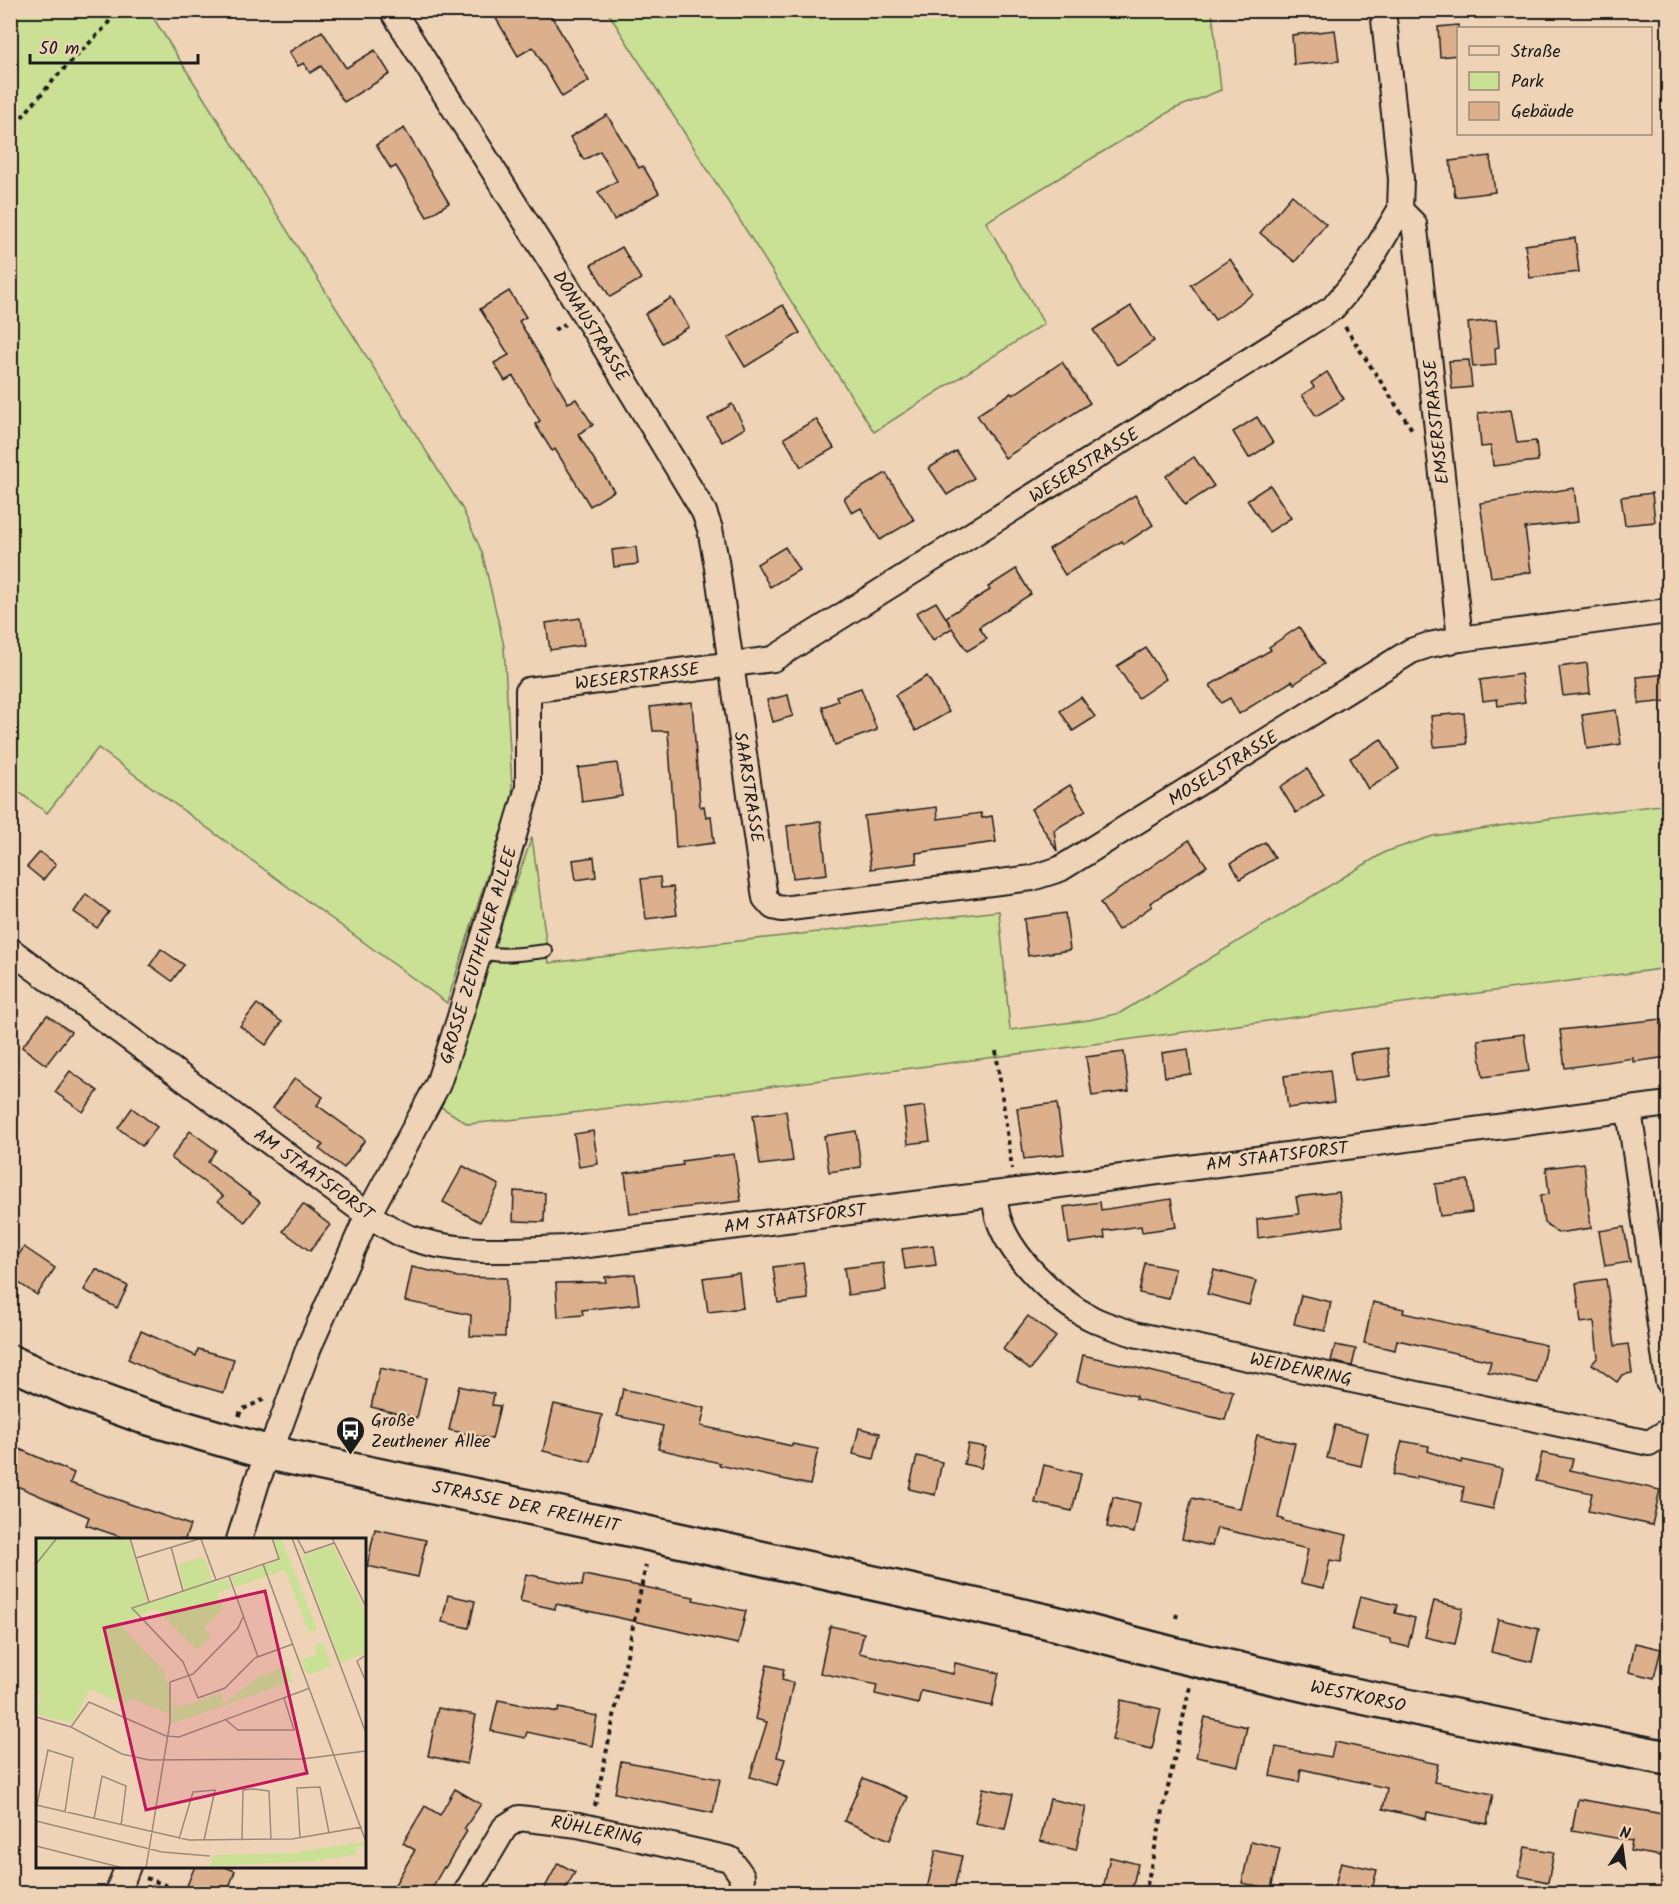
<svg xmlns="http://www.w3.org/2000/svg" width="1679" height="1904" font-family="Kalam,sans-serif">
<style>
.green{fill:#c9e095;stroke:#727e58;stroke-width:1.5}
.building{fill:#dcb08d;stroke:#1c1c1c;stroke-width:1.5}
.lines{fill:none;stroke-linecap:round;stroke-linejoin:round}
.lane-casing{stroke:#1c1c1c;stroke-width:16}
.street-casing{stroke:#1c1c1c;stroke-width:28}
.secondary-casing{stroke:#1c1c1c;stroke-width:38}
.path{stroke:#1c1c1c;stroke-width:4;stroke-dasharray:4.5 4.5;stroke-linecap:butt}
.lane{stroke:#efd3b6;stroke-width:12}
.street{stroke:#efd3b6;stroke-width:24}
.secondary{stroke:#efd3b6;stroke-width:33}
.labels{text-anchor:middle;stroke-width:5;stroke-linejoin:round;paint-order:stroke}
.street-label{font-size:18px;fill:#1c1c1c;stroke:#efd3b6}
.poi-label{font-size:18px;fill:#1c1c1c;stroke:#efd3b6;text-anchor:start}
.inset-road{fill:none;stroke:#9b8a78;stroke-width:1.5}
.view{fill:#c2185b;fill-opacity:0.15;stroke:#c2185b;stroke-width:3}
.inset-edge{fill:none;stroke:#1c1c1c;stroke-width:3}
</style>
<rect width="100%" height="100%" fill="#efd3b6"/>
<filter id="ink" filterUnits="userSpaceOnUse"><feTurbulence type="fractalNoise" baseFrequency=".0167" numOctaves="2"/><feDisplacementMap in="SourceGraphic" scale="12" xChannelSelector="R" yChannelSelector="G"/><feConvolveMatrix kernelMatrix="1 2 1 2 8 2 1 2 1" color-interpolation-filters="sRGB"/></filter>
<g filter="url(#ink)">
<g class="green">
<polygon points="11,11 149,11 462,508 482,552 504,646 513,803 500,834 447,1003 98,748 47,813 11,786"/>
<polygon points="607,11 1212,11 1221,90 1174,109 986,222 1044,324 874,432"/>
<polygon points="1668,804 1668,968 557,1115 468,1124 438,1105 532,837 549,963 999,911 1010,1030 1089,1020 1120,1013 1385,852 1433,836 1539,820"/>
</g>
<g class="building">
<polygon points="491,10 548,10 589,81 562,97 533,47 518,56"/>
<polygon points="1458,25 1458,55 1440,57 1438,27"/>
<polygon points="1335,30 1339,61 1294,65 1292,35"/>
<polygon points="322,31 346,68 375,50 390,74 344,102 321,66 310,73 304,63 298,66 289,52"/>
<polygon points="607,115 639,168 643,166 659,193 614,220 598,192 617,181 600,151 584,160 570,137"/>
<polygon points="404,128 449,203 427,217 396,166 391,169 376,145"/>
<polygon points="1490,156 1495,192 1455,197 1450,161"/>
<polygon points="1292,195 1326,224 1295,262 1260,233"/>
<polygon points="1575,238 1579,272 1530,278 1525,245"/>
<polygon points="622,247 641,279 610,297 591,265"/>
<polygon points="1230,259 1253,294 1215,320 1191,285"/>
<polygon points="509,291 526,317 519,321 568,403 576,399 593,425 578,434 614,491 590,506 555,449 552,451 535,424 540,421 513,376 505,381 494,363 509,355 480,309"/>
<polygon points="671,298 689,327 662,343 645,314"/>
<polygon points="783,305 800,333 745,367 728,338"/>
<polygon points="1131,306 1154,341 1117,365 1093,330"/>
<polygon points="1496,320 1499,347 1495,348 1496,365 1473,367 1468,323"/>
<polygon points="1469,360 1472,387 1452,389 1449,361"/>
<polygon points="1062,362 1090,403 1005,458 977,415 1011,393 1013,395"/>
<polygon points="1327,372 1344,399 1316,416 1302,395 1314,387 1311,383"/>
<polygon points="732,404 745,428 722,442 708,419"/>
<polygon points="1511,410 1517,443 1536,441 1538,461 1493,466 1491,446 1481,447 1478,413"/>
<polygon points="1257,417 1273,443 1249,458 1233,432"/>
<polygon points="816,419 834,448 801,467 784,438"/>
<polygon points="956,451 974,478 947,495 929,468"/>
<polygon points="1194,457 1214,486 1185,505 1166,476"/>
<polygon points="886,473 914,520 880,540 861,508 852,513 844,498"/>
<polygon points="1270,485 1291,518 1269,532 1247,500"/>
<polygon points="1574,488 1578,522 1525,528 1531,572 1491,577 1480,503"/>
<polygon points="1652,493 1655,522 1625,525 1621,497"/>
<polygon points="1135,495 1153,525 1124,544 1122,541 1065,575 1049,549"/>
<polygon points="636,547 638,564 614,567 612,550"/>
<polygon points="785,547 799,570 770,587 757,564"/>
<polygon points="1016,569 1031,594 979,627 987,639 967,651 952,628 933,640 916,613 936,602 951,626 946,617 990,590 988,587"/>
<polygon points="580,618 584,645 550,650 546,623"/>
<polygon points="1299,627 1324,664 1294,684 1292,681 1239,714 1230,698 1221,703 1210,685 1271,650 1269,647"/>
<polygon points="1146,648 1166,679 1138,698 1117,666"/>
<polygon points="1587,663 1590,693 1563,696 1559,667"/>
<polygon points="1521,674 1525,702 1498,706 1497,699 1483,701 1480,680"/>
<polygon points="1668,674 1668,701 1639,704 1637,677"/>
<polygon points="927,676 949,712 916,731 895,695"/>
<polygon points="861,688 877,730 835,745 822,707 838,701 836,696"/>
<polygon points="788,695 793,716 773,722 767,700"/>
<polygon points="1081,697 1095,717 1073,731 1060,711"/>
<polygon points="692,702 700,807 704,806 706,817 711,816 714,843 676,848 668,731 653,731 650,707"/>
<polygon points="1616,710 1621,744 1587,749 1582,715"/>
<polygon points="1464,713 1467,744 1434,747 1431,716"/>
<polygon points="1381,739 1399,769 1368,789 1350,758"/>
<polygon points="617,763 622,796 582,802 578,768"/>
<polygon points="1307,769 1324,795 1296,813 1280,787"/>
<polygon points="1070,785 1086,811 1054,830 1057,851 1031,809"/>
<polygon points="937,807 938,819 981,813 982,818 992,816 996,842 916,853 917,863 871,869 864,816"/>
<polygon points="821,821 827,874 793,878 787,826"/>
<polygon points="1189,840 1207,866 1150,903 1152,906 1118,930 1100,903"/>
<polygon points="1265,842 1275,858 1240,879 1231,863"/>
<polygon points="40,852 56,864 43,880 27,867"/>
<polygon points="594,857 596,877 576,880 573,860"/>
<polygon points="660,877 661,888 673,887 677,915 646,919 641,879"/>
<polygon points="86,894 109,912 97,928 74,912"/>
<polygon points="1065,913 1070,950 1028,956 1024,919"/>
<polygon points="161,949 184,965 172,981 150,965"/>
<polygon points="257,1004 282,1022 266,1045 240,1026"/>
<polygon points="47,1015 71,1032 46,1065 22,1047"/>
<polygon points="1662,1019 1667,1057 1633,1062 1633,1058 1565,1068 1560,1030"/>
<polygon points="1524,1034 1529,1071 1483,1077 1478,1040"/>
<polygon points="1387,1048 1391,1076 1354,1081 1350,1053"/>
<polygon points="1188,1049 1191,1074 1165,1077 1162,1053"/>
<polygon points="1124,1052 1129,1091 1092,1096 1086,1057"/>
<polygon points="1330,1070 1334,1102 1288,1108 1284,1076"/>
<polygon points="70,1071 98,1091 83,1112 55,1092"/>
<polygon points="295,1078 323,1097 317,1105 365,1140 344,1168 319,1149 323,1145 273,1108"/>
<polygon points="1057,1103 1064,1154 1024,1159 1017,1108"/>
<polygon points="925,1106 930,1141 908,1144 904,1109"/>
<polygon points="132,1108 157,1127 142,1146 118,1128"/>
<polygon points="786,1111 793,1161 760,1165 753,1115"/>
<polygon points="190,1131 216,1150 208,1162 260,1202 245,1222 218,1201 223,1196 171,1158"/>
<polygon points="593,1131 598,1164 579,1167 574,1134"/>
<polygon points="856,1131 861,1167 829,1172 824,1136"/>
<polygon points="734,1154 741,1201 630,1214 625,1173 683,1165 682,1161"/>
<polygon points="1584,1163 1591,1228 1558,1233 1544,1222 1540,1196 1549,1194 1546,1168"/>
<polygon points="463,1166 499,1185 480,1222 443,1202"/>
<polygon points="1468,1180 1472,1212 1440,1216 1435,1184"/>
<polygon points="514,1191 545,1193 544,1222 513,1221"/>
<polygon points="1339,1192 1343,1226 1258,1238 1257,1219 1299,1214 1296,1197"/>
<polygon points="1171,1199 1176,1227 1142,1232 1141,1226 1104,1231 1105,1238 1069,1243 1064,1207 1100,1202 1101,1210"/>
<polygon points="303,1204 330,1225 310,1251 283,1231"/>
<polygon points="1624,1227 1630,1262 1605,1266 1599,1231"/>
<polygon points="933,1245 936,1265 905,1269 902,1249"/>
<polygon points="24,1247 55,1268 37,1295 10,1277 10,1267"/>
<polygon points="803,1263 808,1299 778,1303 773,1267"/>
<polygon points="883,1263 886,1290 848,1295 844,1268"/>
<polygon points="1145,1263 1175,1269 1169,1299 1139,1293"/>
<polygon points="412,1267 458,1277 507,1278 505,1337 470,1336 471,1315 405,1301"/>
<polygon points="96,1269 128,1286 117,1308 84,1290"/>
<polygon points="1214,1270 1256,1281 1249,1305 1207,1294"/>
<polygon points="739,1273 743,1308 708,1312 703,1278"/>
<polygon points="635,1274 639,1304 582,1310 583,1315 558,1317 556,1283 606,1282 605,1277"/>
<polygon points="1606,1279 1615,1346 1628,1344 1632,1373 1622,1375 1617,1382 1592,1364 1598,1357 1594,1321 1581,1323 1576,1283"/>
<polygon points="1301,1295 1331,1302 1325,1331 1294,1324"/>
<polygon points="1373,1302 1404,1309 1403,1313 1546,1345 1538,1383 1488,1372 1491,1361 1397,1340 1395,1350 1364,1343"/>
<polygon points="1028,1316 1056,1337 1030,1370 1003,1349"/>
<polygon points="141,1331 196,1356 198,1349 234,1359 224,1393 159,1374 128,1359"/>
<polygon points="1335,1345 1356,1349 1352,1366 1331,1361"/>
<polygon points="1083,1355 1233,1391 1225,1420 1136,1399 1136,1396 1077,1382"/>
<polygon points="380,1368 426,1378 417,1418 371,1407"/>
<polygon points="459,1386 494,1394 492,1405 500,1406 492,1439 449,1430"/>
<polygon points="623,1389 705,1408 701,1426 792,1446 792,1444 818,1449 810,1485 719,1465 720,1463 658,1449 663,1426 617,1416"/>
<polygon points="554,1404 602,1415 591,1462 543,1451"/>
<polygon points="1335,1425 1368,1433 1361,1466 1327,1458"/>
<polygon points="859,1428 880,1433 874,1459 853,1454"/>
<polygon points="1257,1435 1295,1443 1278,1518 1283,1519 1283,1521 1347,1535 1341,1562 1330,1560 1324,1588 1301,1583 1308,1549 1217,1528 1212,1546 1182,1539 1192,1498 1240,1509"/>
<polygon points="1402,1441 1429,1446 1428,1451 1461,1463 1462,1460 1502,1469 1493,1509 1461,1502 1464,1487 1416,1476 1416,1479 1393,1475"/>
<polygon points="968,1444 986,1447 981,1468 964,1464"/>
<polygon points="10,1445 74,1473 70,1483 190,1525 185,1539 127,1539 86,1525 89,1517 10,1483"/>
<polygon points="1542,1453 1573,1459 1570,1470 1660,1490 1652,1525 1588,1511 1592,1493 1536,1481"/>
<polygon points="917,1456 942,1462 935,1495 909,1489"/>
<polygon points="1044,1465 1081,1474 1072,1511 1035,1503"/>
<polygon points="1113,1497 1140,1503 1134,1533 1107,1527"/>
<polygon points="375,1529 426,1540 418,1577 367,1566"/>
<polygon points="526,1574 582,1586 584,1575 694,1597 693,1600 746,1611 738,1644 556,1604 555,1609 520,1601"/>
<polygon points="448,1595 475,1601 469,1628 442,1622"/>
<polygon points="1360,1596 1397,1605 1395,1613 1415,1618 1408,1647 1391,1643 1391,1639 1352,1630"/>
<polygon points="1434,1601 1463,1608 1455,1644 1425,1637"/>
<polygon points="1498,1619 1539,1629 1532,1662 1491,1652"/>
<polygon points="830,1626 864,1633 859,1653 953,1674 955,1663 999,1673 992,1706 921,1691 918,1704 875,1694 877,1685 820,1673"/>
<polygon points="1635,1643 1661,1649 1654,1678 1629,1672"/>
<polygon points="767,1665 784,1669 782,1680 793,1683 777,1757 785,1759 777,1785 750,1777 767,1722 755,1719"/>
<polygon points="498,1700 558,1712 559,1708 597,1716 592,1746 527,1732 525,1738 491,1731"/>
<polygon points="1121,1700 1161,1709 1152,1749 1112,1740"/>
<polygon points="438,1708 476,1715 467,1764 428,1756"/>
<polygon points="1205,1717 1247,1727 1238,1766 1196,1757"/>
<polygon points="1335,1742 1438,1764 1434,1782 1493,1794 1487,1824 1427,1812 1426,1819 1383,1809 1387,1788 1301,1769 1299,1782 1270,1776 1276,1747 1331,1757"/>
<polygon points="621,1761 720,1779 713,1813 615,1793"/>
<polygon points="863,1778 908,1797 890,1840 844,1821"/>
<polygon points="983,1788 1013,1794 1005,1829 975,1823"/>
<polygon points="455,1789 481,1804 464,1829 467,1831 445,1868 444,1867 429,1893 390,1893 415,1850 403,1843 425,1806 440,1815"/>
<polygon points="1050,1799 1086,1807 1076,1850 1040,1841"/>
<polygon points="1578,1799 1668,1815 1668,1857 1630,1851 1632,1841 1572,1830"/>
<polygon points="1251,1841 1280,1848 1271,1889 1242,1883"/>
<polygon points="1525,1847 1554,1852 1548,1882 1519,1876"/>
<polygon points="936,1850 962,1856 953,1893 926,1893"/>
<polygon points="1110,1857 1138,1864 1131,1893 1103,1889"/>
<polygon points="1341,1862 1377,1870 1371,1893 1333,1893"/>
<polygon points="558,1863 575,1872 563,1893 542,1893"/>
<polygon points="195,1866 223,1866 235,1871 227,1893 184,1893"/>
</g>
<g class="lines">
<defs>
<path id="lane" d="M478,952C501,957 523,954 546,951"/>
<g id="street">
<polyline points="392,10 598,336 704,512 710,529 716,561 765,898 773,907 782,909 1032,878 1060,869 1411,651 1429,645 1460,639 1668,611"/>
<polyline points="1400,210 1414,224 1416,238 1460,639"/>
<path d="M10,950L368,1215C381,1222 394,1232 408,1237C458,1255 512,1250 564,1248L994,1194L1668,1104"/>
<polyline points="1629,1110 1668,1381"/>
<path d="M994,1194C995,1201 996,1209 998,1217C1009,1255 1055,1300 1091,1318C1104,1325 1120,1329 1134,1334L1649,1443L1668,1431"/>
<polyline points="239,1540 258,1479 280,1426 309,1347 368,1215 438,1084 459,1020 528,788 528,690 773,659 1333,308 1363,272 1400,210 1401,179 1383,10"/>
<polyline points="117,1894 128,1866"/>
<polyline points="465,1894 505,1827 519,1818 578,1825 730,1859 742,1876 741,1894"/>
</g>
<polyline id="secondary" points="10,1362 76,1392 142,1416 270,1453 506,1502 1050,1622 1172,1654 1324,1689 1522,1730 1668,1758"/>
</defs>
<use href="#lane" class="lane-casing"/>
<use href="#street" class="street-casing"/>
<use href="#secondary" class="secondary-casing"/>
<g class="path">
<polyline points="10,131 57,76 106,26 117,10"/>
<polyline points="1345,327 1413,431"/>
<polyline points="554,330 565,324"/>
<polyline points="996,1051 1012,1169"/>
<polyline points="239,1416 241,1410 267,1398"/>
<polyline points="1176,1618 1177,1614"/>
<polyline points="1666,1730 1668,1713"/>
<polyline points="595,1806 646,1565"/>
<polyline points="146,1878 171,1887"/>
<polyline points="1145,1894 1190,1686"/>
</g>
<use href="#lane" class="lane"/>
<use href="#street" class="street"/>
<use href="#secondary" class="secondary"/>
</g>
</g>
<defs>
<symbol id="bus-pin" viewBox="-11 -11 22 30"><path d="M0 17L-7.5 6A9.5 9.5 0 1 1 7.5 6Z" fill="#1c1c1c" stroke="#efd3b6"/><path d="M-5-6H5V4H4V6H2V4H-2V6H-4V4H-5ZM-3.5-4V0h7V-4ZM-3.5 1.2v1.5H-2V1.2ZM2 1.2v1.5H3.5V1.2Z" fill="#fff"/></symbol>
</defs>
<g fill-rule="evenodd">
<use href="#bus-pin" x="334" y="1414" width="33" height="45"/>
</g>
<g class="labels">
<g class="street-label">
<text transform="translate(591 326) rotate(58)" y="6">DONAUSTRASSE</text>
<text transform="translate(1436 422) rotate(-96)" y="6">EMSERSTRASSE</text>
<text transform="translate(1084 465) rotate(-32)" y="6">WESERSTRASSE</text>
<text transform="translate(637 676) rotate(-7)" y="6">WESERSTRASSE</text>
<text transform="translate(1223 768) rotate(-32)" y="6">MOSELSTRASSE</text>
<text transform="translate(749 787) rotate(81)" y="6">SAARSTRASSE</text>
<text transform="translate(478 955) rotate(-73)" y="6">GROSSE ZEUTHENER ALLEE</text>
<text transform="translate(1277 1156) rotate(-7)" y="6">AM STAATSFORST</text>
<text transform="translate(314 1174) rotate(36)" y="6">AM STAATSFORST</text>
<text transform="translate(795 1218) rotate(-7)" y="6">AM STAATSFORST</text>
<text transform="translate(1301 1369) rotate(12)" y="6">WEIDENRING</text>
<text transform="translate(526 1506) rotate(12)" y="6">STRASSE DER FREIHEIT</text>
<text transform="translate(1358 1696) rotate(12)" y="6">WESTKORSO</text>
<text transform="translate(597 1830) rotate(11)" y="6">RÜHLERING</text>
</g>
<g class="poi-label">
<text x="371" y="1426">Große<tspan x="371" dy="21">Zeuthener Allee</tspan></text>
</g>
</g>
<g transform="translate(36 1538)">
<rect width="330" height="330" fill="#efd3b6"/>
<path d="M0,0H93L112,65L149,53L142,26L168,19L177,45L192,41L195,50L181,55L187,72L168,89L175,98L161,112L120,71L82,85L127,132L135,156L133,176L94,160L91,167L54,151L36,185L0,176L5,157L0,154ZM237,0H245L281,91L273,94L249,32L199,49L195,39L244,22ZM297,7L330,75V115L304,125L266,18ZM286,104L296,128L271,137L266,122L281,116L278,108ZM251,128L257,143L135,186L138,158L142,170L184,155L188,166L224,138ZM328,304L329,307L320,309L321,316L278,323L174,328L177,317L255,315Z" fill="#c9e095"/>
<path class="inset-road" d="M94,0L113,64M236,0L243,21L96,70L147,124L162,160L189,150L219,120L257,106M256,0L330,195M261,0L269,15L298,5M296,0L330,69M165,1L180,42M135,9L147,53M100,20L166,0M0,26L21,0M227,26L330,304M193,38L222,119M330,117L321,123L330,144M0,179L35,189L86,216L113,222L266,221L330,213M190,182L202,192H258L248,160M35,189L53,164L130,198L143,199L274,150M0,267L153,302L256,301L326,289M1,267L12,212L37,220L29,274M58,281L66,238L90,248L85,288M0,283L126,314L174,318M264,300L261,250L284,249L293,295M143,301L157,254L179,252L168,302M206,302L207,252L218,251L233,253L235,301M0,308L87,330M110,330L134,184V144L157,136L202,90L207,79"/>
<path class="view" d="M229,53L271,235L110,272L68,90Z"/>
<rect width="330" height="330" class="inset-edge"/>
</g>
<rect width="1679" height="1904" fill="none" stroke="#efd3b6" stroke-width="36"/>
<rect x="18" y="18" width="1643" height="1868" fill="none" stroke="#1c1c1c" stroke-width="2" filter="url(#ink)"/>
<rect x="1457" y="27" width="195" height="108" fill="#efd3b6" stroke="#9b8a78" stroke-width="1.5"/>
<rect x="1469" y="46" width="30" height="9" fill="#efd3b6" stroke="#9b8a78" stroke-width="1.5"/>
<text x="1511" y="57" font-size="18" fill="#1c1c1c">Straße</text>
<rect x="1469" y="72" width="30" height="18" fill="#c9e095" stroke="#9b8a78" stroke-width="1.5"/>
<text x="1511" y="87" font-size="18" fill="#1c1c1c">Park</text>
<rect x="1469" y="102" width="30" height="18" fill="#dcb08d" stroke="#9b8a78" stroke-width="1.5"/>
<text x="1511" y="117" font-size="18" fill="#1c1c1c">Gebäude</text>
<g transform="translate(1622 1847) rotate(13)" stroke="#efd3b6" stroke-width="4.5" paint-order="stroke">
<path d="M0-4.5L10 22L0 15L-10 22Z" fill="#1c1c1c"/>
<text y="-9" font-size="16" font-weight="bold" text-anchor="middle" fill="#1c1c1c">N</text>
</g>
<path d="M30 54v9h168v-9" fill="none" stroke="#1c1c1c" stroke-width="3"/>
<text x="39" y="54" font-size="18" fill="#1c1c1c" stroke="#efd3b6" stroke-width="4.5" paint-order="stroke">50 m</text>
</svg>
